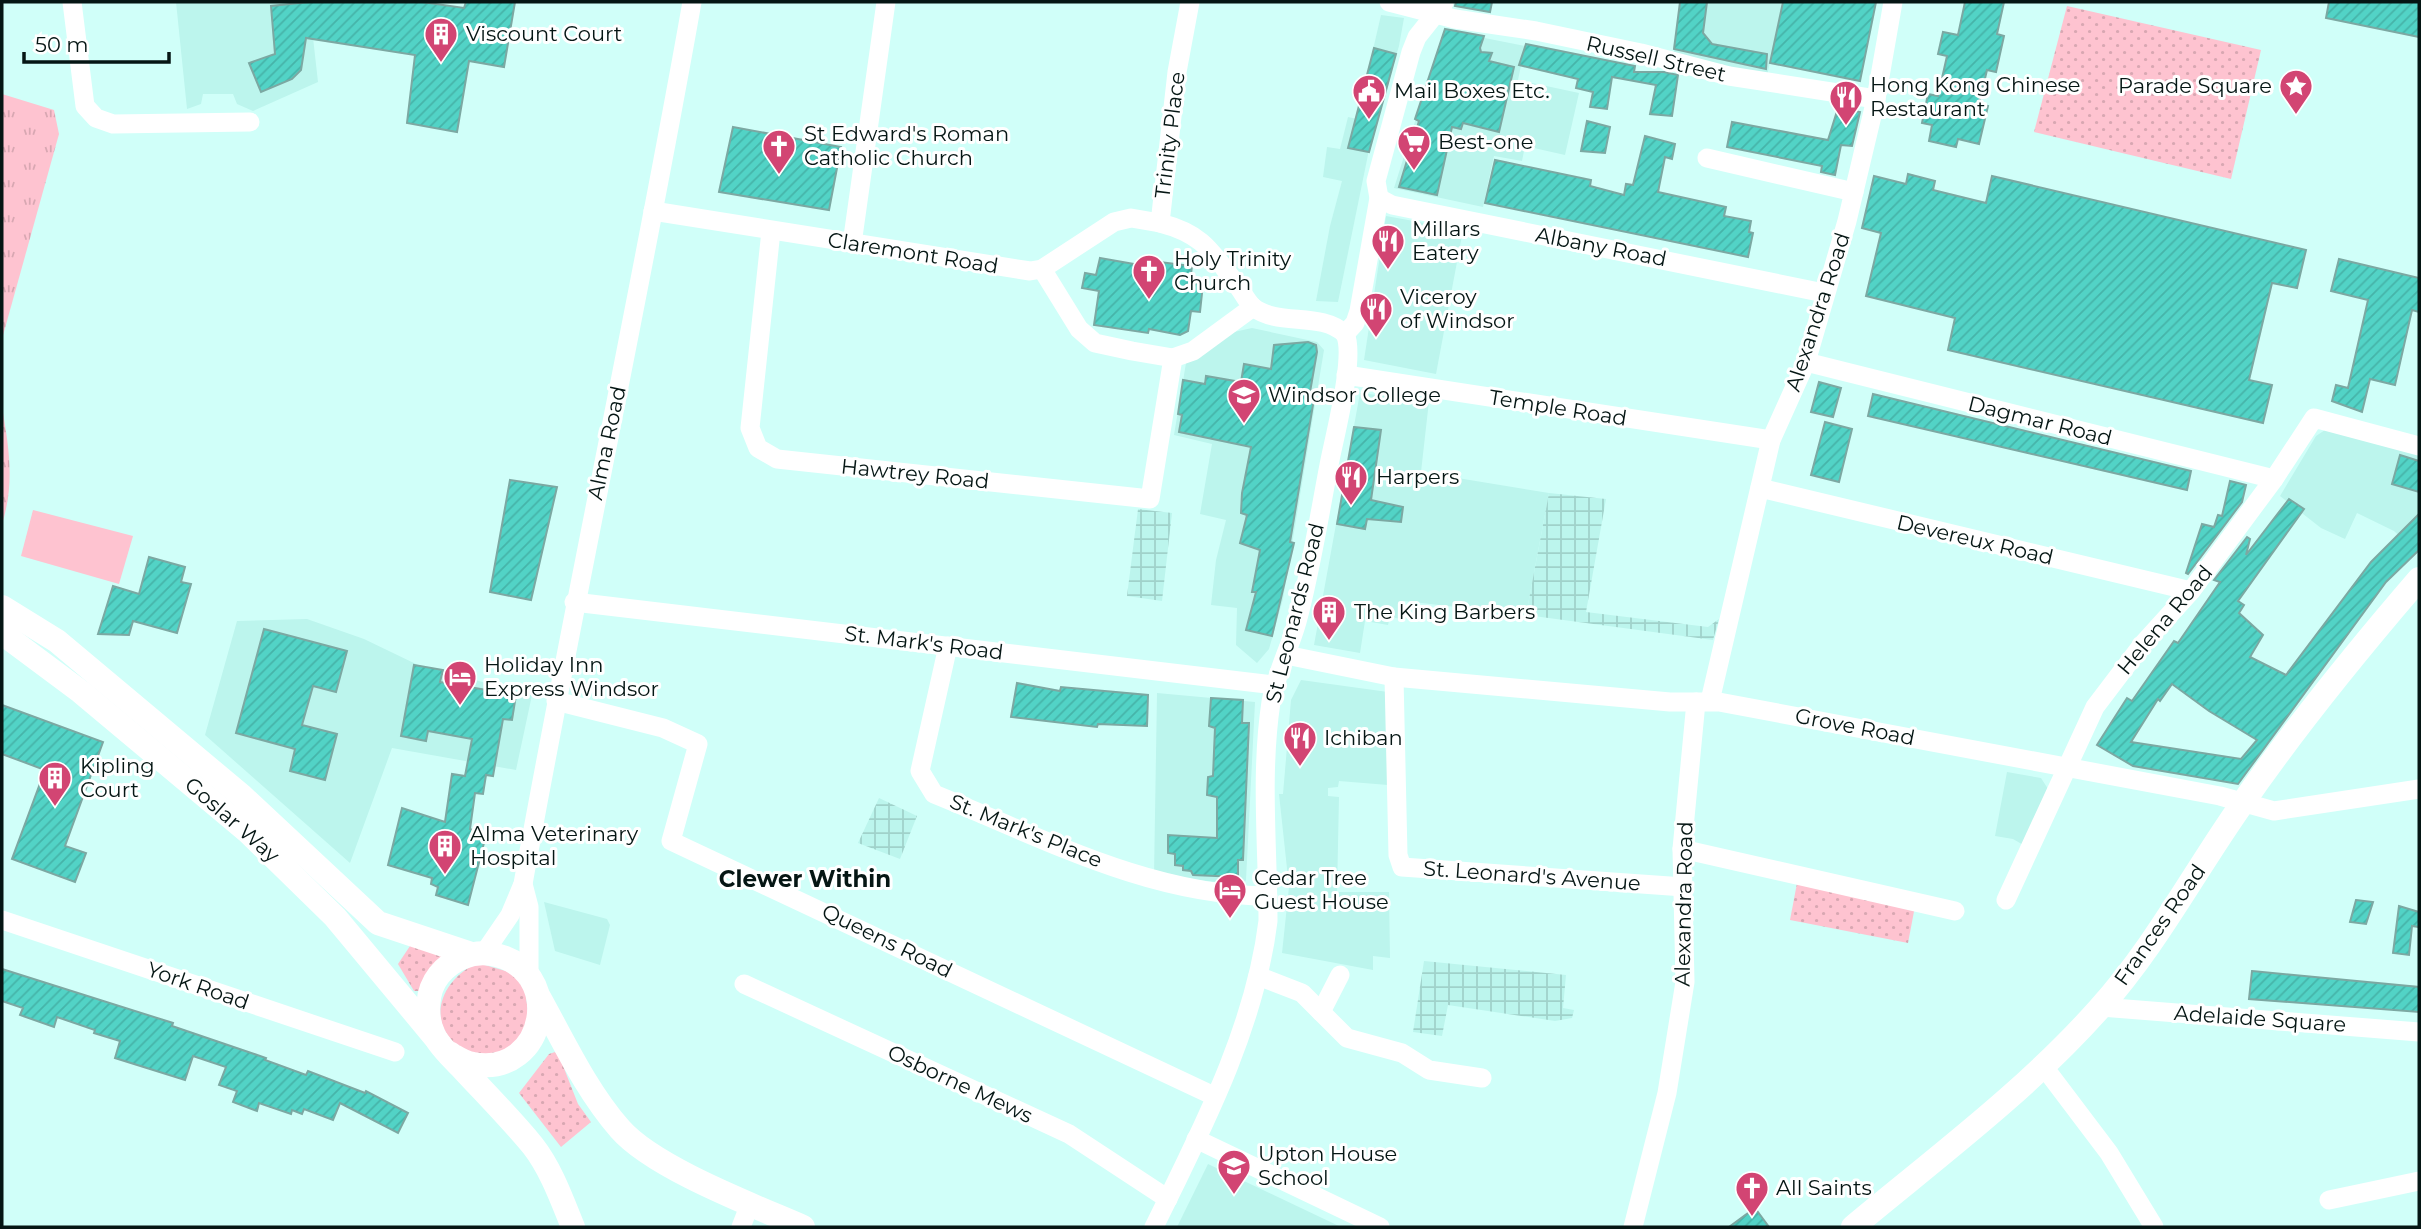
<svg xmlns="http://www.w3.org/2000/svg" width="2421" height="1229" font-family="Montserrat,sans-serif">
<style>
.built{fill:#bcf5ed}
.industrial{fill:url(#industrial-grid)}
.grass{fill:url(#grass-dots)}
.park{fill:url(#park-tufts)}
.pitch{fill:#fec3d0}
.building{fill:url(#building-hatch);stroke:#7ca8a2;stroke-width:2;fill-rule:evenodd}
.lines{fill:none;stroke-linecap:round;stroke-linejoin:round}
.minor{stroke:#fff;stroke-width:19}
.major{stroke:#fff;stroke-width:24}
.labels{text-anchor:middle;stroke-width:6;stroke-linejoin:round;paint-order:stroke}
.poi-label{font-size:21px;fill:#051614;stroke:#fff;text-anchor:start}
.street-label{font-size:21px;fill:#051614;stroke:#fff}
.neighbourhood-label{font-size:23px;font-weight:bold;fill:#051614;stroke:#fff}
</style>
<defs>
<pattern id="industrial-grid" width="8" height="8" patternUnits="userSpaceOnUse" patternTransform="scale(1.75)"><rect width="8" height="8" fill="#bcf5ed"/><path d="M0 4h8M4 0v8" fill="none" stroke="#a0d1ca"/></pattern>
<pattern id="grass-dots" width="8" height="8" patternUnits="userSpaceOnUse" patternTransform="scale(1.75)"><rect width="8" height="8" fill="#fec3d0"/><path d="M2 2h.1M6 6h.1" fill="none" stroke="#d8a7b2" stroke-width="1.8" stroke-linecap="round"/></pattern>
<pattern id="park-tufts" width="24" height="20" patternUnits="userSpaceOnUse" patternTransform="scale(1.75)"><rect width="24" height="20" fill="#fec3d0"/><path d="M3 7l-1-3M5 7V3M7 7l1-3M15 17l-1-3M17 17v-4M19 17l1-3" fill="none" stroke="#d8a7b2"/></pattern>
<pattern id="building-hatch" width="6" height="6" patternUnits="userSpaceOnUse" patternTransform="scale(1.75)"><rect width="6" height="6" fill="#52d3c6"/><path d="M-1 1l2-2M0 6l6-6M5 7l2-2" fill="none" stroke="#46b4a9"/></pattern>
</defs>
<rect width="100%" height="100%" fill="#d0fff9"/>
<g class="built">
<polygon points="176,2 309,2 318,82 253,111 237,104 233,94 203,94 201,104 187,109"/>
<polygon points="1680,2 1783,2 1767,76 1673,58"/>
<polygon points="1381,15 1404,18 1399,46 1371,140 1338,302 1316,301 1330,226 1342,181 1323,177 1327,147 1340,149 1348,117 1357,119"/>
<polygon points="1444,30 1525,46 1518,80 1579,93 1565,155 1525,146 1522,161 1494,156 1483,207 1394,188"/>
<polygon points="1386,216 1463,230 1436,374 1364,360"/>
<polygon points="1252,328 1317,342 1324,350 1283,599 1269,649 1257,663 1236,645 1237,608 1211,605 1216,560 1226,520 1200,514 1212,444 1174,435 1186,363 1234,332"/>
<polygon points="1360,393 1429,401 1421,472 1549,493 1526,615 1404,601 1401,619 1390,617 1388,625 1365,621 1360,653 1314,645"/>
<polygon points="2325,430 2419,454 2419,544 2414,550 2394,531 2357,513 2345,539 2321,528 2280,496 2316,436"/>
<polygon points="307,619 364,639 418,665 532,695 516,770 392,748 350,863 205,735 237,621"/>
<polygon points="1301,680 1388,692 1388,785 1339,781 1338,787 1328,788 1328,796 1339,797 1337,892 1389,892 1390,958 1373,956 1373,970 1282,953 1289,887 1279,794 1283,794 1291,700"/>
<polygon points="1157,693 1255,702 1246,880 1243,885 1154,875"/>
<polygon points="2007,772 2041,778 2050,792 2025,846 2013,839 1995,836"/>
<polygon points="544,902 607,919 610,925 600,965 555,951"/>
<polygon points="1208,1164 1341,1227 1177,1227"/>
</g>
<g class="industrial">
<polygon points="1549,493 1606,499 1586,612 1708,627 1719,619 1713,640 1526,615"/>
<polygon points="1138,509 1172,513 1162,601 1127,596"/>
<polygon points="879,798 917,816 900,859 858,843"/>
<polygon points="1424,961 1566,975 1563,1008 1574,1010 1572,1018 1555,1021 1448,1005 1442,1036 1413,1032"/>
</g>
<g class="grass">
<polygon points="2067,6 2261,50 2231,179 2034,132"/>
<polygon points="1798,878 1916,901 1908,943 1790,920"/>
<polygon points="412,943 442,956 420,991 414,991 398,964"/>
<path d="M478,963L523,976L531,1033L494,1058C484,1055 471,1055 462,1049C423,1023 442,978 478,963Z"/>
<polygon points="555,1052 560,1058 578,1104 591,1122 561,1147 519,1093 549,1054"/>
</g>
<g class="park">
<polygon points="2,94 54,110 59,134 2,339"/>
<path d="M2,407C9,448 15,483 2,524Z"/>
</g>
<polygon class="pitch" points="33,510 133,536 119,584 21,556"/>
<g class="building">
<polygon points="309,2 422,2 464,8 466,2 515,2 504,67 469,61 457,132 407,123 415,55 306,38 301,70 292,79 261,92 249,63 275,54 271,6"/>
<polygon points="1456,2 1492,2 1490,12 1455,6"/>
<polygon points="1680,2 1707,2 1703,33 1712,44 1767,54 1766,69 1674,49"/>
<polygon points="1783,2 1876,2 1860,81 1770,63"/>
<polygon points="1965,2 2004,2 1997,34 2004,36 1996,72 1987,70 1979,104 1988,106 1979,144 1958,139 1956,147 1929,141 1932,125 1922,123 1928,94 1938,96 1947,56 1938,54 1943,32 1958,35"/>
<polygon points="2329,2 2419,2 2419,37 2326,18"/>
<polygon points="1445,29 1484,36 1480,48 1481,52 1492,53 1489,61 1514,67 1499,132 1463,123 1461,129 1452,127 1437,195 1399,187 1419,121 1415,119"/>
<polygon points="1526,44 1635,66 1634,72 1664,72 1678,75 1672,116 1650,114 1656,85 1612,77 1607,109 1590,107 1593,92 1576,88 1578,79 1519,65"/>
<polygon points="1374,48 1396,54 1369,152 1348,148"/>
<polygon points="1838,108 1860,112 1852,146 1841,145 1835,175 1821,172 1822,166 1727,147 1732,122 1828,140"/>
<polygon points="1587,121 1610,127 1605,153 1581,151"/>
<polygon points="733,127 841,147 829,210 719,192"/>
<polygon points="1645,136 1675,144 1672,159 1665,157 1658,192 1726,207 1724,216 1751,221 1749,232 1753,233 1748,257 1485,203 1495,160 1591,180 1590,186 1624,195 1626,184 1633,185"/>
<polygon points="1908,174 1935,181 1933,190 1986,203 1992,176 2306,250 2297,288 2272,283 2249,380 2272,385 2263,423 1948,350 1955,318 1866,296 1881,233 1862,228 1874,176 1906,184"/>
<polygon points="1100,258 1151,267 1151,261 1192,266 1190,282 1203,284 1200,312 1191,311 1188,331 1180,335 1149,329 1148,333 1094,325 1099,291 1082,288 1085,273 1096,275"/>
<polygon points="2339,259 2419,278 2419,312 2412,310 2395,385 2370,379 2362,412 2332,401 2336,385 2348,388 2368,300 2331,291"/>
<polygon points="1308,342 1316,345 1317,352 1310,392 1315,393 1290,542 1294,543 1272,636 1246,630 1256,592 1252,592 1260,550 1240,543 1247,515 1241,513 1242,493 1251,447 1179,432 1182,415 1178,414 1183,380 1205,384 1206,376 1241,382 1244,364 1271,369 1274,345"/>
<polygon points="1819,382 1841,388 1833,417 1811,412"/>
<polygon points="1873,394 2191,471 2187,490 1868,416"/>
<polygon points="1825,422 1852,429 1839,482 1811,475"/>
<polygon points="1354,427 1381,430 1371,500 1403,507 1401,522 1367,519 1365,529 1337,524"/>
<polygon points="2400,455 2419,461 2419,492 2392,484"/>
<polygon points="510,480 557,487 531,600 490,592"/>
<polygon points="2230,481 2246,485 2242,502 2188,574 2186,573 2202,524 2214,527 2218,515 2222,516"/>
<path d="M2289,499L2304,509L2238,601L2244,605L2239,613L2263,635L2250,657L2286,675L2371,562L2419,514V550L2386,582L2238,784L2133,766L2097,745L2127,698L2132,701L2174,641L2178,643L2220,582L2214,580L2247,537L2250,539L2246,555ZM2172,684L2209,711L2257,740L2241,759L2131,742L2158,699L2160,701Z"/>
<polygon points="149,557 185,567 181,582 191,584 177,633 133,621 129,635 98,634 113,586 139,594"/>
<polygon points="264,629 347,651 336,692 313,686 302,725 337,734 325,780 290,771 295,749 236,733"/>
<polygon points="414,665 443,670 440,682 516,695 512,720 503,719 493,776 486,775 483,794 475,793 470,829 486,835 468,905 436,895 438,887 431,884 432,878 388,865 402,808 445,822 452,774 465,776 472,739 428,731 426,741 401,736"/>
<polygon points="1017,683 1060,691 1061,687 1148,695 1147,726 1098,724 1097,727 1011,717"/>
<polygon points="1211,698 1243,700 1242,723 1249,723 1243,860 1238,860 1238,877 1193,875 1191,871 1183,870 1183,866 1175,865 1175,854 1168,853 1168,835 1217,838 1217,797 1207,795 1208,777 1213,776 1215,728 1209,726"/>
<polygon points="2,705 103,742 65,846 86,853 75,882 12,859 45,770 2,754"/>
<polygon points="2356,900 2373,902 2366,924 2350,922"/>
<polygon points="2399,906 2419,912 2419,927 2412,926 2409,955 2393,953"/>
<polygon points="2,969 173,1023 172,1026 266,1058 265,1060 306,1075 308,1071 365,1093 366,1091 408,1113 398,1133 340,1103 333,1120 304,1109 302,1114 292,1110 291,1114 259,1103 257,1111 233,1102 237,1091 219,1085 226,1067 193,1056 185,1080 115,1058 120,1041 94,1033 95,1030 57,1017 54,1027 20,1015 23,1008 2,1001"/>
<polygon points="2252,971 2419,987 2419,1012 2249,999"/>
<polygon points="1755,1208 1769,1227 1729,1227"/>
</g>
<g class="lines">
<g class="minor">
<polyline points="72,2 85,106 96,118 113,124 250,122"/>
<path d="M1190,2L1177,72L1160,223C1203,234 1211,251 1237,285C1242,291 1247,302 1253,307C1278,327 1321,311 1345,334"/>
<polyline points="1389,2 1455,19 1536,31 1641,53 1729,76 1876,99"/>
<polyline points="1707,158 1854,192"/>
<polyline points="1379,198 1392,205 1824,293"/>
<polyline points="653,211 1030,271 1042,269 1114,222 1131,218 1160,223"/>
<polyline points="771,231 750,428 758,448 777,459 1150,499 1173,358"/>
<polyline points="852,244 886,2"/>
<polyline points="1042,269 1079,329 1095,343 1132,351 1173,358 1193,351 1253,307"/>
<polyline points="1345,334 1355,323 1359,311 1379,198 1376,181 1411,52 1417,37 1444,3"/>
<polyline points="1806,362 2274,479"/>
<polyline points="1346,375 1771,440"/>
<polyline points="1760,488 2191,591"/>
<polyline points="574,602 1274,685"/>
<path d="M948,646L920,771L934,794C1041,837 1150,896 1268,896"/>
<polyline points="1286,655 1394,677 1670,702 1719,702 2220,796 2274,811 2419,789"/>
<polyline points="1394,677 1398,855 1402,867 1684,887"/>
<polyline points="556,701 663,728 698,744 671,841 1214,1096"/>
<polyline points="1710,701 1771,440 1806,362 1847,221 1876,99 1893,2"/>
<polyline points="1682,849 1955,911"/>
<polyline points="523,884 529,907 529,976"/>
<polyline points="2006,900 2095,707 2142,645 2191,591 2274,479 2314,418 2419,446"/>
<polyline points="2,920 395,1052"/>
<path d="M484,953L510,915L523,884C576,589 640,297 692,2"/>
<polyline points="1258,976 1302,993 1347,1038 1402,1053 1429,1070 1482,1078"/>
<polyline points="744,984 1069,1134 1168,1199"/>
<polyline points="2101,1007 2419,1032"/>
<polyline points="1321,1012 1340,975"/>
<polyline points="2044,1067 2109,1153 2154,1227"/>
<polyline points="1196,1139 1380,1227"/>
<polyline points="2329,1200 2419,1181"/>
<polyline points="741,1227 750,1204"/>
<path d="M1154,1227C1201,1131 1255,1028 1268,921C1268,848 1260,775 1271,702C1276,674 1289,650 1297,622C1311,570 1319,517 1329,465C1334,438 1356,356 1345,334"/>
<polyline points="1633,1227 1667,1093 1685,982 1682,849 1696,702"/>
</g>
<g class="major">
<polyline points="2,607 57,641 242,796 378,923 471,954"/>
<polyline points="2,633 81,692 247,831 335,917 434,1036"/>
<path d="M539,997C564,1042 586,1090 620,1129C654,1168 755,1206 803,1227"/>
<path d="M449,1053C456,1057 465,1063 473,1064C547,1078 567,967 491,954C472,951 452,959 439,975C426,991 425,1017 434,1035C440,1047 452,1058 461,1067C485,1093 511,1119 533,1146C551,1169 562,1200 573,1227"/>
<path d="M1853,1227C1937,1157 2026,1091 2099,1009C2155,947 2194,872 2242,804C2296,726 2357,651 2419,579"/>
</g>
</g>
<defs>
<symbol id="building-pin" viewBox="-11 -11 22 30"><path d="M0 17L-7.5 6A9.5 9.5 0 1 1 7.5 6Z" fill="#d24573" stroke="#fff"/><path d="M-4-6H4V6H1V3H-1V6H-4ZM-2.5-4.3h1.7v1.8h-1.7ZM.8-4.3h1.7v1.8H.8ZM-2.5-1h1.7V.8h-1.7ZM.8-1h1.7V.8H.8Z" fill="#fff"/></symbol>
<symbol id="sight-pin" viewBox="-11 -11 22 30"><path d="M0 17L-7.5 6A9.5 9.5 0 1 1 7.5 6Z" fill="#d24573" stroke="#fff"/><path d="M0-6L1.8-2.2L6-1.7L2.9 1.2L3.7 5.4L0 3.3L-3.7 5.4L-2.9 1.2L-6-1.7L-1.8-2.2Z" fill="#fff"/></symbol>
<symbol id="civic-pin" viewBox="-11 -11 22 30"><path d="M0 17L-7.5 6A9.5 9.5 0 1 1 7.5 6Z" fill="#d24573" stroke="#fff"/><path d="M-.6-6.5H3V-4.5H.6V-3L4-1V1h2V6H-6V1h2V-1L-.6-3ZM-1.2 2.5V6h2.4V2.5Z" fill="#fff"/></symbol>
<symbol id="restaurant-pin" viewBox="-11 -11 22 30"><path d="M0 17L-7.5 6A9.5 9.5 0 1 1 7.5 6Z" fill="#d24573" stroke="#fff"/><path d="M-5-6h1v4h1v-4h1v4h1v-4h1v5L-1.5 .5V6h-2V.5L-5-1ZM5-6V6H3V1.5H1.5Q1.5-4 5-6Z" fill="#fff"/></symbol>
<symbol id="supermarket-pin" viewBox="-11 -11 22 30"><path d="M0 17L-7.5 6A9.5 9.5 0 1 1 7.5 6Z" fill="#d24573" stroke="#fff"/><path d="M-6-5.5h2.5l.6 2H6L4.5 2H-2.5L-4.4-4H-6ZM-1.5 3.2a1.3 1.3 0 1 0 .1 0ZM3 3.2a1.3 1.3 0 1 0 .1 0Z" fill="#fff"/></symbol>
<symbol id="church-pin" viewBox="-11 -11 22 30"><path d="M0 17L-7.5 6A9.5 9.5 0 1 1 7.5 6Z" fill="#d24573" stroke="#fff"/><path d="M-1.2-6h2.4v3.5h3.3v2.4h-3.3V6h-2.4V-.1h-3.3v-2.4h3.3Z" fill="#fff"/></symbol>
<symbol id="university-pin" viewBox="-11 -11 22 30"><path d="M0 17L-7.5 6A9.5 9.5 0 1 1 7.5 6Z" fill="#d24573" stroke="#fff"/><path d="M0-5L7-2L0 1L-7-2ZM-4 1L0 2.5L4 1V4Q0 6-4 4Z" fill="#fff"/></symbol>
<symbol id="hotel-pin" viewBox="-11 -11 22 30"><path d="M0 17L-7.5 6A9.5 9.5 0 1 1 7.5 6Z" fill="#d24573" stroke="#fff"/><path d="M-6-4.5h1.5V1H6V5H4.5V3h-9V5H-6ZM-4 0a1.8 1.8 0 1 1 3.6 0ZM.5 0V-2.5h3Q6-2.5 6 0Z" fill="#fff"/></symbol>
<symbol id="school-pin" viewBox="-11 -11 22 30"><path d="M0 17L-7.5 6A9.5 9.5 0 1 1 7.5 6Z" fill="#d24573" stroke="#fff"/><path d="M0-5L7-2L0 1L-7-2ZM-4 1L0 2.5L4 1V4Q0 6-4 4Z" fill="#fff"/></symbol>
</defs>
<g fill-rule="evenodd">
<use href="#building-pin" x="422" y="15" width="38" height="52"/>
<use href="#sight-pin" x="2277" y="67" width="38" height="52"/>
<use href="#civic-pin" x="1350" y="72" width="38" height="52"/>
<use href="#restaurant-pin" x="1827" y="78" width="38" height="52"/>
<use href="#supermarket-pin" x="1395" y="123" width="38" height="52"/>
<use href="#church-pin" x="760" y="127" width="38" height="52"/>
<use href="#restaurant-pin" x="1369" y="222" width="38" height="52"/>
<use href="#church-pin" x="1130" y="252" width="38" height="52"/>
<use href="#restaurant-pin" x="1357" y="290" width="38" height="52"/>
<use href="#university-pin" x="1225" y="376" width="38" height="52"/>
<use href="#restaurant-pin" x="1332" y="458" width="38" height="52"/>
<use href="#building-pin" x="1310" y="593" width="38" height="52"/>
<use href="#hotel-pin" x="441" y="658" width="38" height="52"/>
<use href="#restaurant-pin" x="1281" y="719" width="38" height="52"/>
<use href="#building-pin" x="36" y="759" width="38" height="52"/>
<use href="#building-pin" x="426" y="827" width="38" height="52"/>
<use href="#hotel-pin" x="1211" y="871" width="38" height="52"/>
<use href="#school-pin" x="1215" y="1147" width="38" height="52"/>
<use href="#church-pin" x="1733" y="1169" width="38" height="52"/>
</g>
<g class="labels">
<g class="poi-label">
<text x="466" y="41">Viscount Court</text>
<text x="1870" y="92">Hong Kong Chinese<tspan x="1870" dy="24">Restaurant</tspan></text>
<text x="2272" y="93" text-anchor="end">Parade Square</text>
<text x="1394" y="98">Mail Boxes Etc.</text>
<text x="804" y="141">St Edward's Roman<tspan x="804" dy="24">Catholic Church</tspan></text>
<text x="1438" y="149">Best-one</text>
<text x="1412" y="236">Millars<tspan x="1412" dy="24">Eatery</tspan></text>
<text x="1174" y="266">Holy Trinity<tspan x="1174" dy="24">Church</tspan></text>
<text x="1400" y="304">Viceroy<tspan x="1400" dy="24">of Windsor</tspan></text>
<text x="1268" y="402">Windsor College</text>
<text x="1376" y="484">Harpers</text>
<text x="1354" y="619">The King Barbers</text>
<text x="484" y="672">Holiday Inn<tspan x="484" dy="24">Express Windsor</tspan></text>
<text x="1324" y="745">Ichiban</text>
<text x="80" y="773">Kipling<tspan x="80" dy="24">Court</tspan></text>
<text x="470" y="841">Alma Veterinary<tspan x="470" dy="24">Hospital</tspan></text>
<text x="1254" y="885">Cedar Tree<tspan x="1254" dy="24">Guest House</tspan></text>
<text x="1258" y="1161">Upton House<tspan x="1258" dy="24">School</tspan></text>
<text x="1776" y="1195">All Saints</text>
</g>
<g class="street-label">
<text transform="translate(1656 59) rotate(13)" y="7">Russell Street</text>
<text transform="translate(1170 135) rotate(-83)" y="7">Trinity Place</text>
<text transform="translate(1601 247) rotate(11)" y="7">Albany Road</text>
<text transform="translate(913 253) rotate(9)" y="7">Claremont Road</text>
<text transform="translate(1818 312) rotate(-72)" y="7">Alexandra Road</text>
<text transform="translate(1558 408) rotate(9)" y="7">Temple Road</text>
<text transform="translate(2040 421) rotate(14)" y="7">Dagmar Road</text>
<text transform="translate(607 443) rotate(-78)" y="7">Alma Road</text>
<text transform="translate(915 474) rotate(6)" y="7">Hawtrey Road</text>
<text transform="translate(1975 540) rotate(13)" y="7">Devereux Road</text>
<text transform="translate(1295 613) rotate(-76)" y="7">St Leonards Road</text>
<text transform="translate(2165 620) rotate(-50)" y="7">Helena Road</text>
<text transform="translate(924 643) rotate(7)" y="7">St. Mark's Road</text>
<text transform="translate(1855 727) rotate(11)" y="7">Grove Road</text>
<text transform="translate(232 820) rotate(41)" y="7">Goslar Way</text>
<text transform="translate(1026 831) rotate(22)" y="7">St. Mark's Place</text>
<text transform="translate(1532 876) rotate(4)" y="7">St. Leonard's Avenue</text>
<text transform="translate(1684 904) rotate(-89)" y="7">Alexandra Road</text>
<text transform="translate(2160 925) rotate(-55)" y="7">Frances Road</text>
<text transform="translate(887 941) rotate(26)" y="7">Queens Road</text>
<text transform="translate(198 986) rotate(19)" y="7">York Road</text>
<text transform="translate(2260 1019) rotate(4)" y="7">Adelaide Square</text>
<text transform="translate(960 1084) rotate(25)" y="7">Osborne Mews</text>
</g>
<g class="neighbourhood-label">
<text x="805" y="887">Clewer Within</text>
</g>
</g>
<rect width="2421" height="1229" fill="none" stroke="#051614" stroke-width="7"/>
<path d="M24 52v10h145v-10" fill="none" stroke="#051614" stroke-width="3.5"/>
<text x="35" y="52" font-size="21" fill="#051614" stroke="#ffffff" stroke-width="5" paint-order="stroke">50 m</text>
</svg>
